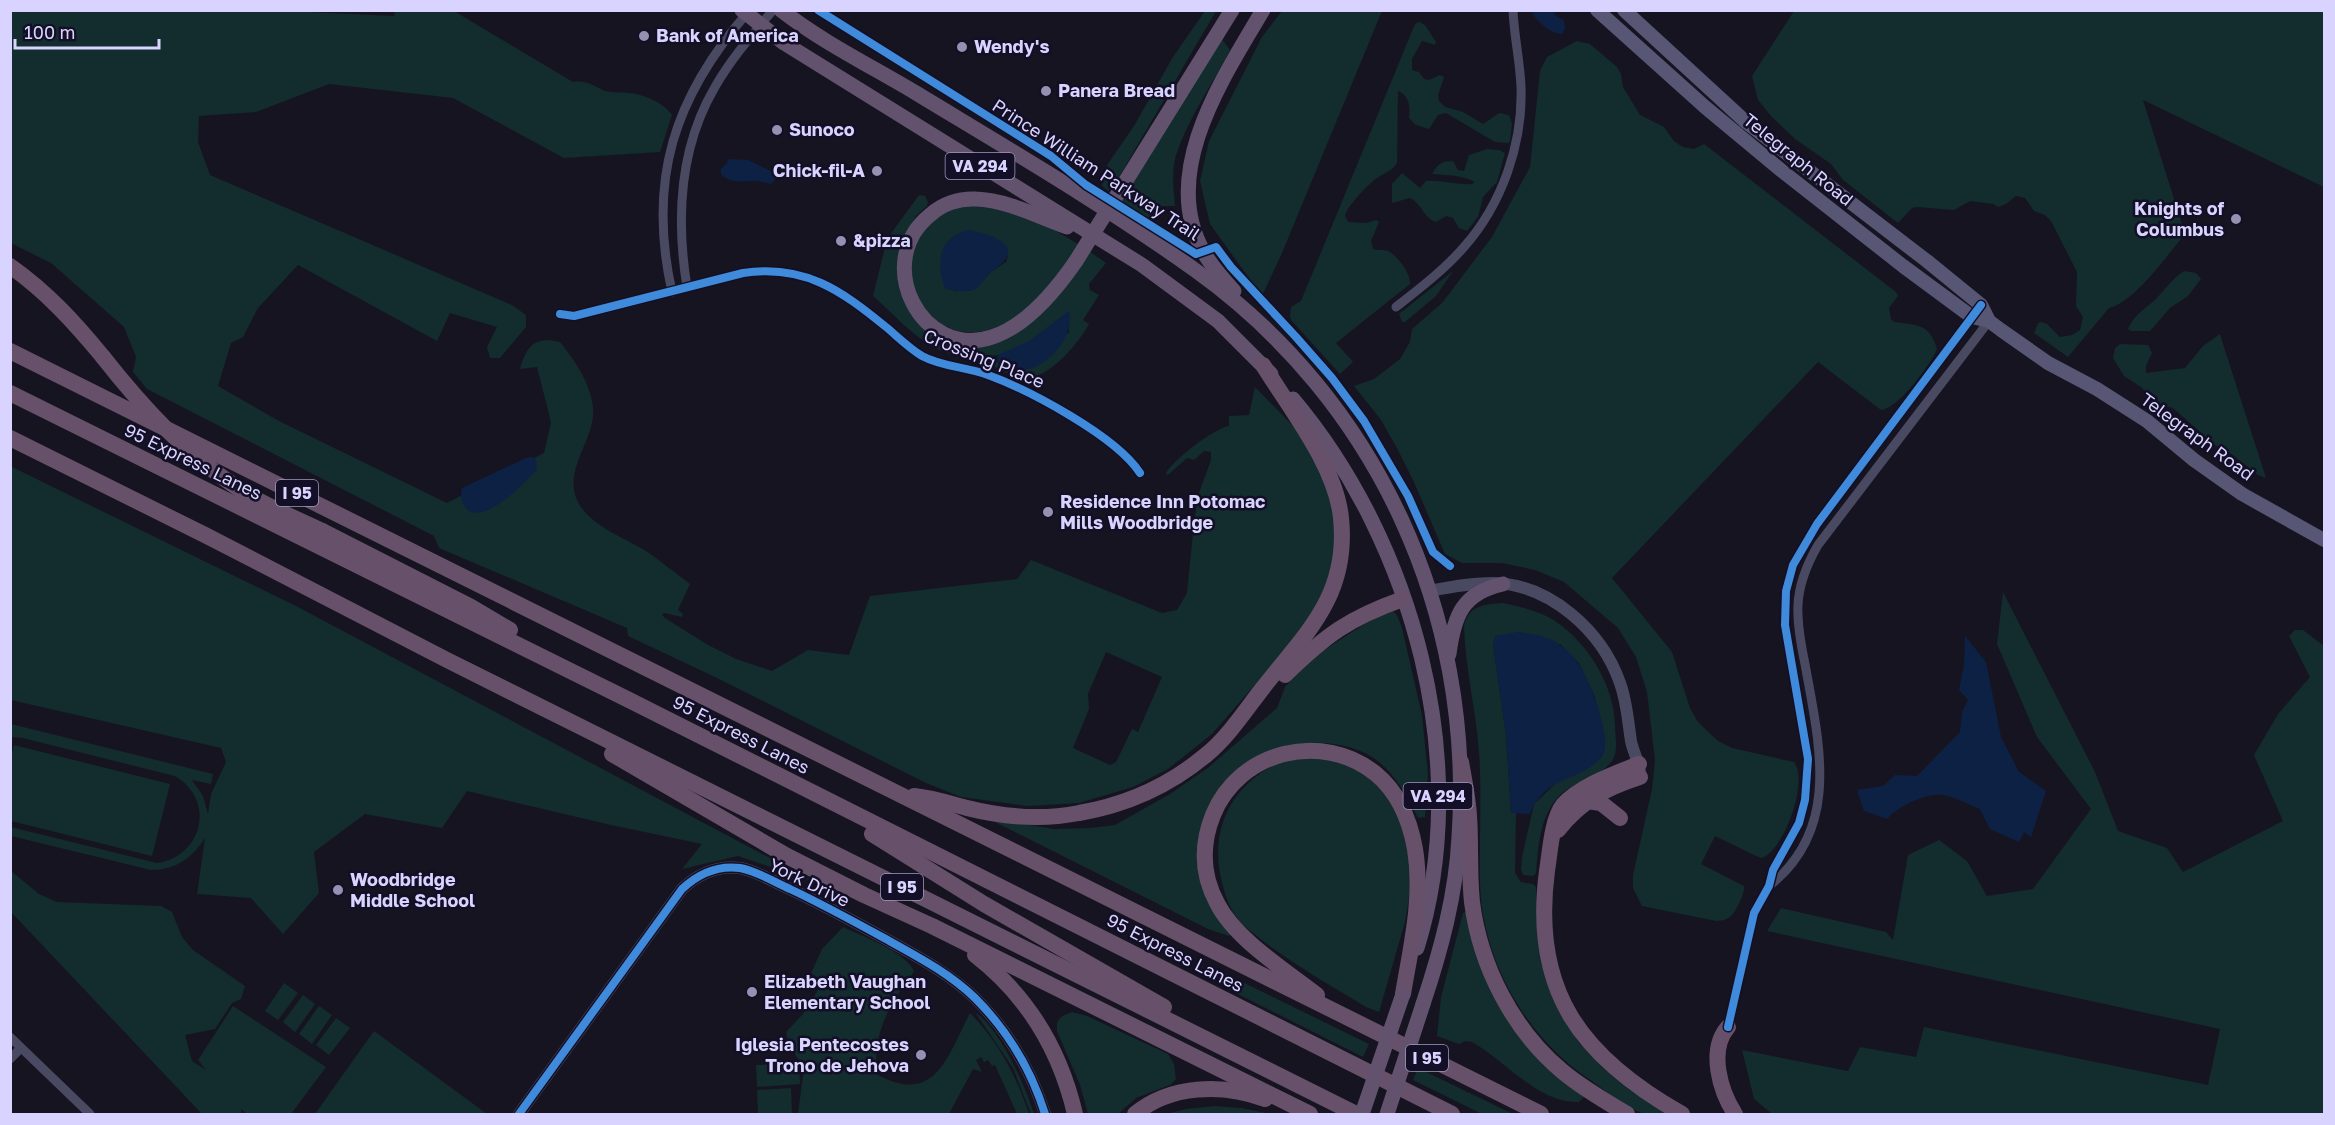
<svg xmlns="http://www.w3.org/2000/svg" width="2335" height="1125" font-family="'Golos Text',sans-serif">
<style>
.green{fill:#132c2d;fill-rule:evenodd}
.water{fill:#0d2144}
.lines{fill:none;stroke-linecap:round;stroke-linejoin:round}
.minor{stroke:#4a4962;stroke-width:9}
.tertiary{stroke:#4a4962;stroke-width:12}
.secondary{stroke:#575674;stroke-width:14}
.trunk{stroke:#62526e;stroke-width:15}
.motorway{stroke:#67516a;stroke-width:16}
.trunk-bridge{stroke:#62526e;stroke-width:15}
.motorway-bridge{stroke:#67516a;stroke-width:16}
.cycleway-casing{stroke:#130f26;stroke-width:11}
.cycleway{stroke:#408adc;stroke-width:8}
.poi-dot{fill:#9591b1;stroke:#130f26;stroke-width:2}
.labels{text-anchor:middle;stroke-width:5;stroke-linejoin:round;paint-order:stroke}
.shield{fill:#130f26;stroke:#9e99be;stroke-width:1.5}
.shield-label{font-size:16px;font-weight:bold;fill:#d9d4ff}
.poi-label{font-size:18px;font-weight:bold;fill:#d9d4ff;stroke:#130f26;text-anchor:start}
.street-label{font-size:18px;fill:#d9d4ff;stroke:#130f26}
</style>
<rect width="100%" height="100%" fill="#161421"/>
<g class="green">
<path d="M265,10L394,16L395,11H454L573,82C587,80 593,86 605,91C613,93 621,92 629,93C644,94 664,103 672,115L660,152L564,158L453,98L329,84L256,112L199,116L198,142L210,175L512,305L526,315V327L500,358H490L487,347L497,327L450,313L437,341L298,265L258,308L243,337L231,343L218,386L279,421L447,503L544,453L551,422L537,367L520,369C527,345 535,336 560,342C575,361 590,382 593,407C597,438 560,472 579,504C593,527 623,537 646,551C661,561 675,573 690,584L678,610L683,614L682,617L664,613L662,615L665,618L708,645L736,659L772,671L808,650L849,655L870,596L1017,579L1031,560L1162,613L1177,610L1187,593L1194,522L1199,493L1211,460V452L1204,451L1194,460L1187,458L1169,474L1167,475L1166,473C1174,459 1213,429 1229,426V416L1249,415L1255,387L1298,431L1308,444L1338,514L1329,583L1306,626L1212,734L1168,769L1133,787L1079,803L1028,806L961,797L926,783L717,678L628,636L627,628L439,548L434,536L147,389L133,372L136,357L124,327L51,263L11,243L10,11ZM1106,652L1162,677L1138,732L1132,729L1116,762L1110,765L1073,748L1089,709L1088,694Z"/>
<polygon points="1205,11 1216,11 1116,182 1108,191 1102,186 1105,168 1134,126 1173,57"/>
<polygon points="1282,11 1382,11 1282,253 1262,296 1210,224 1200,181 1209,141 1262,37"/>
<path d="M1794,11H2324V187L2143,100L2185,234C2168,254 2135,302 2109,308L2068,357L2034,333L2038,323L2041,322L2047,324L2060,337L2072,335L2080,330L2083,317L2076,306L2077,272L2051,221L2045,215L2034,211L2025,198L2016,196L2006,204L1998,207L1993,204L1970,201L1954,210L1917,207L1912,208L1898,223L1843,180L1831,164L1795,139L1771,116L1758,100L1752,76Z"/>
<path d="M1419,22L1425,25L1436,42L1435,45L1422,41L1412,59V70L1419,72L1424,79L1429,80L1440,75L1444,77L1438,95L1439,101L1445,107L1463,112L1483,124L1499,113L1509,115L1512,124L1510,141L1508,143L1495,142L1446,113L1438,115L1429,129L1416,125L1409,118C1410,107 1410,96 1398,91L1397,163C1390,174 1379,174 1371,183C1364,189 1346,208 1345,216L1348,222L1366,223L1376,220L1379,222L1371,241L1373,249C1378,251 1383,249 1388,251C1398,256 1411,274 1410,284L1336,343L1353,362L1340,374L1292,321L1290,317L1291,307L1301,301L1415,24Z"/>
<path d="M1222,39L1230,50C1214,81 1180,132 1174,164C1172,178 1174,192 1175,206H1162L1152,216L1144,219L1118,203Z"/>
<path d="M1577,41L1590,44L1617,67L1621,74L1623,87L1640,115L1664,127L1674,141L1683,147L1694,149L1704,144L1896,292L1898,296L1889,308L1891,319L1894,322C1918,325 1930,324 1937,349C1931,364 1898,409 1881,410L1818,362L1612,578L1672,652L1690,708L1698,722L1718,741L1732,748L1794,762C1809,781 1784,850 1762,858L1756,856L1715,836L1701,864L1744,886C1745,893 1737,911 1730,917C1726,920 1720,921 1716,921L1642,906L1633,888V875L1652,789L1655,760L1647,692L1636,657L1618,628L1564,582L1535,570L1502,563H1462L1445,554L1413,480L1398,450L1381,420L1354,386L1374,379L1400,359L1410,342L1412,329L1442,303L1492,237L1530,167L1540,71L1547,57Z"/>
<path d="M1487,149L1499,150L1505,153L1497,182L1483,197L1478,217L1467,231L1459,228L1453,218L1446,216L1436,222C1424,218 1421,203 1410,198L1392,203V184L1402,173L1420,188L1426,181C1442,180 1456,185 1472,184L1475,182C1463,175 1446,175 1432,174C1438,164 1441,161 1453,161L1458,170L1464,171L1469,155Z"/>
<path d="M919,195L925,196L928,202L927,206L916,216L902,241L898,274L940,336H1005L1089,251L1106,263L1089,284L1090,290L1099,295L1083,320L1089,324C1078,344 1048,381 1022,378C1013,377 1004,371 996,368L994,364L997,361L1000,365L1069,333V312C1046,329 1019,355 989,356L983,362C971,359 958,357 947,353C917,342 896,316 873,296L887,239Z"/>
<path d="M982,203L1037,220L1080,245C1058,278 1029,319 988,330C933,345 896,286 917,238C919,233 925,229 929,225C934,220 940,213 946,210C957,206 971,205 982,203ZM1007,247L1008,255L1006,262L992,271L971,291H956L945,288L941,263Z"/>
<polygon points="1453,271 1436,296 1405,322 1402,322 1399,314"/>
<path d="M2184,271L2196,273L2201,279L2188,296L2170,308L2150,331H2131L2128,329C2133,315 2147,308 2157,298C2166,288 2172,279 2184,271Z"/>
<polygon points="2220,334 2224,347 2266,478 2258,475 2229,452 2215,445 2173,408 2158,404 2141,387 2124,376 2113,358 2115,348 2120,344 2148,345 2152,353 2146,366 2146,373 2185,368 2203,346"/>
<path d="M10,466L296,606L815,882L738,856L682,869L702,844L611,825L467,791L442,828L365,814L314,852L319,893L283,934L251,898L197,894L205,838C192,858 176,870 151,870L11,836V827L157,863C203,856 216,800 175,776L23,738L11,737V724L213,774L211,784L192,780L203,796L208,814L211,794L226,762L221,748L11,700Z"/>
<polygon points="2003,592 2095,772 2118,831 2167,848 2183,872 2283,821 2254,755 2278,714 2310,677 2289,636 2295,630 2303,630 2324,646 2324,1114 1772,1114 1754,1099 1742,1050 1848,1071 1860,1047 1916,1057 1924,1027 2208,1085 2220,1029 1767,931 1781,908 1886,932 1893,940 1908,855 1939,840 1967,861 1987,896 2033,889 2091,809 2037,737 1997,644"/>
<path d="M1503,603C1521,607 1540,611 1555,621C1588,643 1614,685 1615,725C1615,734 1618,747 1614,757C1609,770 1590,777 1578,783C1541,800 1539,838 1536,873L1533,876L1523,875L1521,869L1522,857L1534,804L1558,781L1586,769L1602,757L1595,697L1579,663L1560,644H1493L1506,735L1511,813H1516L1515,873L1521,882L1533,884L1536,887L1537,922L1562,1017L1579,1043L1606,1071L1628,1089L1668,1114C1661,1114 1653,1116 1646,1114C1634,1113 1603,1089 1592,1081C1527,1039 1482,961 1480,883C1479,839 1482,796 1479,752C1476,710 1465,668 1464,626C1468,605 1486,604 1503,603Z"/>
<path d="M1392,610L1397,615L1402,628L1422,715L1428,774L1425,817L1418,818C1408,798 1397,777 1379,762C1343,732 1267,738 1235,772C1223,785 1210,815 1201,832L1231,934L1229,936L1208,929L987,818L1054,829L1090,828L1115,825L1170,794L1209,767L1277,708L1285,687L1315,656L1383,612Z"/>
<polygon points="14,745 170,784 152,856 11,821 11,757"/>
<path d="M1317,756L1358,768L1396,804L1410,857V892L1405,922L1379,1012L1366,1007C1330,985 1292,964 1258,937C1252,932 1243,926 1238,919C1230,910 1226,897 1223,886C1208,835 1228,787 1277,764C1288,758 1305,758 1317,756Z"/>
<polygon points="11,871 39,894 57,902 161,906 172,912 182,937 193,950 245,986 241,999 232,1003 215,1029 185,1035 192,1061 206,1070 198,1060 233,1006 326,1067 291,1114 247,1114 241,1109 241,1114 202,1114 11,912"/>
<path d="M1468,911L1488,980L1584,1097L1579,1102C1538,1104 1505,1060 1472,1042L1465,1041L1459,1044L1437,1036L1441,997L1463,913Z"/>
<path d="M843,927C862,936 906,952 914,971C910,979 902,986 898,994C882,1020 872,1046 878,1075C936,1106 948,1055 970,1013C998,1041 1017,1077 1029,1114H1017L995,1065L992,1066L988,1060L984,1062L981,1057L976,1060L982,1072L973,1069L949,1114H798L804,1068L789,1045L786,1032L803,1014L823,982L811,973L822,949Z"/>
<polygon points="1224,973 1369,1044 1363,1057 1228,989 1215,976"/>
<polygon points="284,983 298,993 278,1020 265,1011"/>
<polygon points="303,995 315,1004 295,1032 283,1022"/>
<polygon points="319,1006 332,1015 312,1044 299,1034"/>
<path d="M975,1012C1000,1029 1025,1085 1034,1114H1031L1013,1068Z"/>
<path d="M1072,1012L1087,1016L1168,1054L1174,1064L1176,1079L1170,1085L1136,1098L1118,1114H1088L1080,1085L1057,1031C1056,1018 1061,1016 1072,1012Z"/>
<polygon points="336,1018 350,1028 329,1055 316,1045"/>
<polygon points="374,1031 487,1114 315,1114"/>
<polygon points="799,1063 800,1084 757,1087 756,1065"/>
<polygon points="1418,1068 1513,1114 1482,1114 1413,1080"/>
<polygon points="791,1088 792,1114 758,1114 757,1090"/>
<polygon points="1215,1106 1241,1108 1271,1114 1166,1114 1186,1109"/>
</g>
<g class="water">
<path d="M1538,10L1553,11L1556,16L1564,20L1565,29L1562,34C1551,34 1538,22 1532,13Z"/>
<path d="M728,159L748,160L779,175L771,184C766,183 760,181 755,181C744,181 729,184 721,174V169L727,163Z"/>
<path d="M969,230C995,235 1029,247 992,271C987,274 984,281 980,285C972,295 956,291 945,288C935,263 939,236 969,230Z"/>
<path d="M1069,311C1077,346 1025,390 997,361L998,355L1029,341Z"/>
<path d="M532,457L536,460L537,469C526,482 485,524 468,510C461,504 460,496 462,488L526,458Z"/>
<path d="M1518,632C1532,634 1550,636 1561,646C1568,651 1576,659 1580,666C1590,683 1615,742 1601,758C1579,782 1544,776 1530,814L1511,813L1506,735L1493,644L1495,636Z"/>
<path d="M1965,636L1986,662L2001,737L2019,772L2046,791L2031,837L2024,832L2019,842L1990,829L1980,809C1969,805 1955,797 1943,795C1925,793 1899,806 1887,819L1864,811L1857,790L1883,786L1895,775L1917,776L1960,732L1962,712L1968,700L1959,690L1964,665Z"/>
</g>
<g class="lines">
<g class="minor">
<path d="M687,287C676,219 679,148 715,87C731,59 752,35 773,10"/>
<path d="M672,292C647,180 674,97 748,12"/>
<path d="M1396,307C1419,289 1444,270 1464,247C1502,204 1523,144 1521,87C1520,61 1514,36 1513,10"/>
<path d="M560,314L574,316L743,273C804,264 841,290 886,327C898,337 909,348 922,356C942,367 967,367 988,375C1029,390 1116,436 1140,473"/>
<path d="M1769,886C1842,829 1819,743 1805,664C1801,645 1797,625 1798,605C1799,583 1807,564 1818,545L1989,321"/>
<polyline points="1728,1027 1754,913 1769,886 1773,870 1799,823 1805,800 1808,759 1785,625 1786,591 1793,565 1817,524 1974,315"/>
<polyline points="10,1037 90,1114"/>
<polyline points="10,1059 21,1048"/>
</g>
<g class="tertiary">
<path d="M1429,591C1450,587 1471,583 1493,583C1550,584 1602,631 1620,683C1627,702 1628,722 1631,741C1633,752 1639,761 1640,772"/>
<path d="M519,1114L682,889C698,874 717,865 740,868C757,871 774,882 790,889C822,904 853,921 884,938C916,956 948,972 975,998C1009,1032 1031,1069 1045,1114"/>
</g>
<g class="secondary">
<polyline points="1597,10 1705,107 1782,171 1903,266 1972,317 1989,321"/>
<polyline points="1624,10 1747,123 1927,261 1981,305 1989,321 2001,330 2048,363 2097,389 2147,421 2194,460 2242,494 2324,540"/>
</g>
<g class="trunk">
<polyline points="742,10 784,43 1142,265 1218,321 1271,374"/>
<path d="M781,10C822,42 871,66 916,93C1010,150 1106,206 1195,270C1378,401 1474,614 1459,837C1456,895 1441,950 1423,1004"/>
<polyline points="1122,187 1232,10"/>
<path d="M1067,227C1039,217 1007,200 976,199C959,198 942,204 930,215C872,262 921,360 992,337C1027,326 1056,290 1076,261"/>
<path d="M1234,291C1223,279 1211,266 1203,251C1159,172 1223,78 1263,10"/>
<path d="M1293,399C1414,543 1474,765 1417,948"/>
<path d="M1449,654C1454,616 1462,593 1503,584"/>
</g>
<g class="motorway">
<path d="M10,266C47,292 75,323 103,357"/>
<polyline points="10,351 1541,1114"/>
<polyline points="10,393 629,700 1452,1114"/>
<polyline points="10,438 205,535 447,660 1356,1114"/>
<polyline points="322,531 471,607 510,630"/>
<path d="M1285,675C1326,635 1349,618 1403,599"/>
<polyline points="612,754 787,856 864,895 932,926 1310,1114"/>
<path d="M1461,762C1464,779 1468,798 1469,816C1471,844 1469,874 1472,902C1480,966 1513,1030 1562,1071C1582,1088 1605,1101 1627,1114"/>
<path d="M1639,764C1617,773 1579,786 1563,805C1552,819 1550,852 1547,871C1531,991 1581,1057 1682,1114"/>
<path d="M914,796C933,798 948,803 967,808C1003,817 1043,820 1079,813C1126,805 1170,785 1206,755C1228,737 1245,711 1262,689C1306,633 1349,596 1341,518C1336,466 1290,409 1263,365"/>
<polyline points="1587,801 1601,803 1620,818"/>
<path d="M1558,830C1581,801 1606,788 1640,777"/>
<polyline points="872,834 984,904 1164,1007"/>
<path d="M975,955C1028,996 1060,1050 1075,1114"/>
<path d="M1317,995C1285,970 1235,939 1217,903C1202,875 1201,845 1213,815C1239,751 1322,730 1376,774C1399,793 1410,821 1415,849C1423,898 1411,946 1403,994"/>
<path d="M1728,1027C1708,1050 1720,1091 1735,1114"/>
<path d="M1135,1114C1170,1085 1222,1083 1265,1099"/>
</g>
<g class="trunk-bridge">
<polyline points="1076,261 1122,187"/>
<polyline points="1362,1114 1403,994"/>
<polyline points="1387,1114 1423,1004"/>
</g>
<path class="motorway-bridge" d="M103,357C143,408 185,453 239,489C265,506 295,518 322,531"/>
<defs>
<g id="cycleway">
<polyline points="818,10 1051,156 1086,185 1196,254 1216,247 1231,267 1296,337 1332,378 1364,421 1408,496 1433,552 1450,566"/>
<path d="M560,314L574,316L743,273C804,264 841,290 886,327C898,337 909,348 922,356C942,367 967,367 988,375C1029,390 1116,436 1140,473"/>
<polyline points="1728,1027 1754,913 1769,886 1773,870 1799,823 1805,800 1808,759 1785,625 1786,591 1793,565 1817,524 1981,305"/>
<path d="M519,1114L682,889C698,874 717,865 740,868C757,871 774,882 790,889C822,904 853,921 884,938C916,956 948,972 975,998C1009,1032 1031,1069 1045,1114"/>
</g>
</defs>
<use href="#cycleway" class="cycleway-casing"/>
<use href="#cycleway" class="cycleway"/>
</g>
<g class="poi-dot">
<circle cx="644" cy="36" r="6"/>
<circle cx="962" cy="47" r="6"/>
<circle cx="1046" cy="91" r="6"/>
<circle cx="777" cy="130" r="6"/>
<circle cx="877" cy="171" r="6"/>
<circle cx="2236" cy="219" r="6"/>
<circle cx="841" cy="241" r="6"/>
<circle cx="1048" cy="512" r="6"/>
<circle cx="338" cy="890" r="6"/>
<circle cx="752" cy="992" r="6"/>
<circle cx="921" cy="1055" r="6"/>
</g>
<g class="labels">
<g class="shield">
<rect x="945.5" y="153" width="69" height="26" rx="4.5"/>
<rect x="276" y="480" width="42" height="26" rx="4.5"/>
<rect x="1403.5" y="783" width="69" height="26" rx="4.5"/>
<rect x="881" y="874" width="42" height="26" rx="4.5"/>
<rect x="1406" y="1045" width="42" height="26" rx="4.5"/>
</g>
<g class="shield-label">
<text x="980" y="172">VA 294</text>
<text x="297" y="499">I 95</text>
<text x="1438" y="802">VA 294</text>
<text x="902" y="893">I 95</text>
<text x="1427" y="1064">I 95</text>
</g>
<g class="poi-label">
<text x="656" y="42">Bank of America</text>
<text x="974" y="53">Wendy's</text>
<text x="1058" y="97">Panera Bread</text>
<text x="789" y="136">Sunoco</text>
<text x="865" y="177" text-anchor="end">Chick-fil-A</text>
<text x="2224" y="215" text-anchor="end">Knights of<tspan x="2224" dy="21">Columbus</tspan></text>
<text x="853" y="247">&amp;pizza</text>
<text x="1060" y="508">Residence Inn Potomac<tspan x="1060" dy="21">Mills Woodbridge</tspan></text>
<text x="350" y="886">Woodbridge<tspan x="350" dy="21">Middle School</tspan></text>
<text x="764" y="988">Elizabeth Vaughan<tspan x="764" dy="21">Elementary School</tspan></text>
<text x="909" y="1051" text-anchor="end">Iglesia Pentecostes<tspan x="909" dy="21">Trono de Jehova</tspan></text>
</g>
<g class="street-label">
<text transform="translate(1798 160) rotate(39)" y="6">Telegraph Road</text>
<text transform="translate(1096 170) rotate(33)" y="6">Prince William Parkway Trail</text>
<text transform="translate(984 359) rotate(22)" y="6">Crossing Place</text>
<text transform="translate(2197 437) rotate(36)" y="6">Telegraph Road</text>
<text transform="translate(193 462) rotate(26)" y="6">95 Express Lanes</text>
<text transform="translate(741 735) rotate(27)" y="6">95 Express Lanes</text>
<text transform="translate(809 883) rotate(26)" y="6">York Drive</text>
<text transform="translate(1175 953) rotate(27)" y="6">95 Express Lanes</text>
</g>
</g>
<rect width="2335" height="1125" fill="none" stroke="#d9d4ff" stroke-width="24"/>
<path d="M15 39v9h144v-9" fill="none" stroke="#d9d4ff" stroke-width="3"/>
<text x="24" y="39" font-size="18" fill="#d9d4ff" stroke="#130f26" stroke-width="4.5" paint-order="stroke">100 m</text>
</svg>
